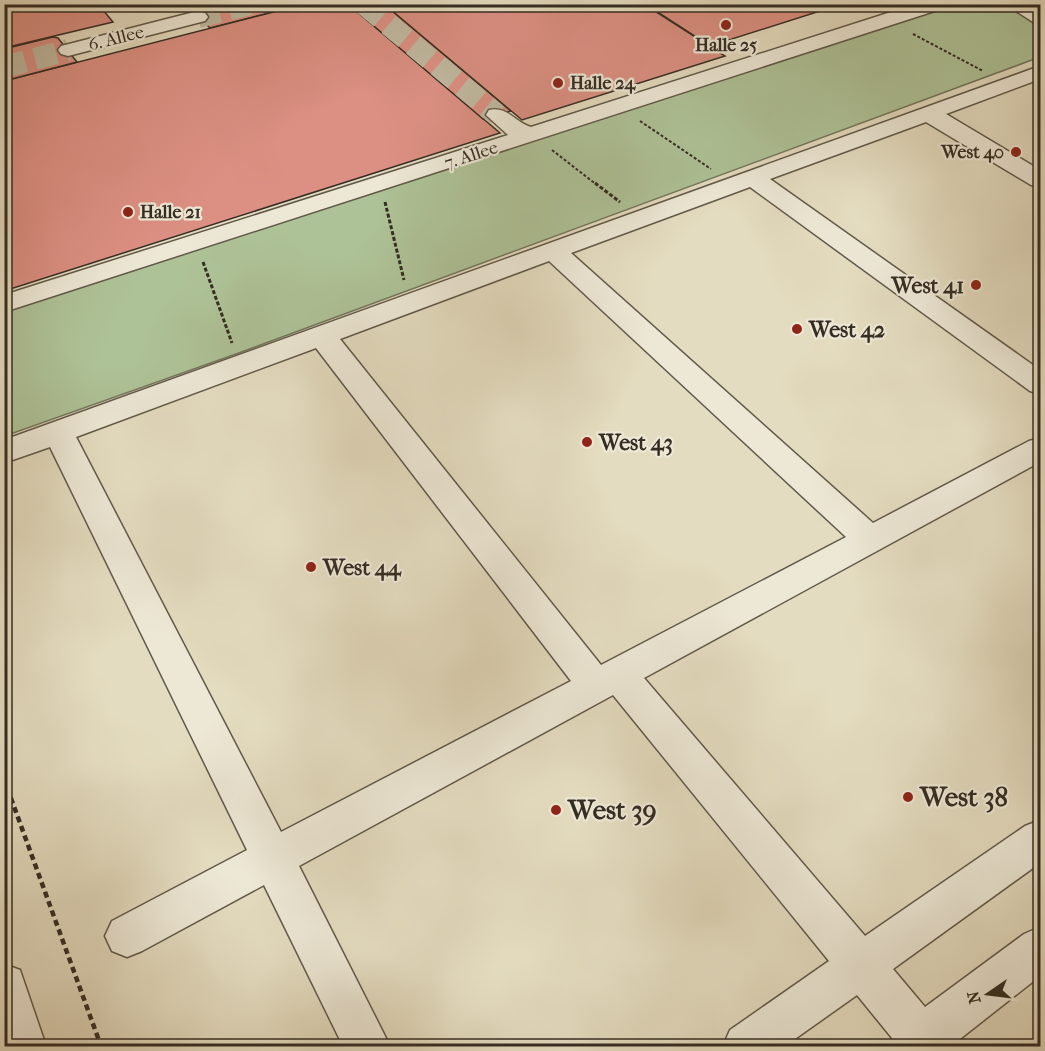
<svg xmlns="http://www.w3.org/2000/svg" width="1045" height="1051" font-family="'IM FELL French Canon',serif">
<style>
.green{fill:#aec297;stroke:#72785d;stroke-width:1.5}
.building{fill:#dc9083;stroke:#352d23;stroke-width:1.5}
.lines{fill:none;stroke-linecap:round;stroke-linejoin:round}
.minor-tunnel{stroke:#c1b9a1;stroke-width:22;stroke-dasharray:22 10;stroke-linecap:butt}
.minor-casing{stroke:#61594a;stroke-width:3}
.path-far2{stroke:#352d23;stroke-width:2;stroke-dasharray:3 2;stroke-linecap:butt}
.path-far1{stroke:#352d23;stroke-width:3;stroke-dasharray:4 2;stroke-linecap:butt}
.path{stroke:#352d23;stroke-width:4.5;stroke-dasharray:6 4;stroke-linecap:butt}
.minor{fill:#ede8d6;fill-rule:evenodd}
.poi-dot{fill:#8f2418;stroke:#ede8d6;stroke-width:2}
.labels{text-anchor:middle;stroke-width:4.5;stroke-linejoin:round;paint-order:stroke}
.far-street-label{font-size:18px;fill:#352d23;stroke:#ede8d6}
.far-poi-label{font-size:18px;font-weight:bold;fill:#352d23;stroke:#ede8d6;text-anchor:start}
.poi-label{font-size:22px;font-weight:bold;fill:#352d23;stroke:#ede8d6;text-anchor:start}
.near-poi-label{font-size:27px;font-weight:bold;fill:#352d23;stroke:#ede8d6;text-anchor:start}
</style>
<rect width="100%" height="100%" fill="#e4dcc0"/>
<filter id="stains"><feTurbulence type="fractalNoise" baseFrequency=".00333" numOctaves="4"/><feColorMatrix values="0 0 0 0 .2 0 0 0 0 .09 0 0 0 0 .02 0 0 0 .5 -.17"/></filter>
<radialGradient id="worn" r=".72"><stop offset=".6" stop-color="#630" stop-opacity="0"/><stop offset="1" stop-color="#630" stop-opacity=".3"/></radialGradient>
<polygon class="green" points="937,5 1010,5 1040,20 1040,57 236,354 5,436 4,304"/>
<g class="building">
<polygon points="4,4 98,4 113,22 4,48"/>
<polygon points="192,4 305,4 210,28 187,6"/>
<polygon points="305,4 348,4 500,133 4,291 4,81"/>
<polygon points="348,4 384,4 511,111 483,119"/>
<polygon points="384,4 644,4 725,56 522,120"/>
<polygon points="645,4 842,4 710,46"/>
<polygon points="53,37 58,38 77,62 4,81 4,49"/>
</g>
<g class="lines">
<g class="minor-tunnel">
<polyline points="364,4 497,115"/>
<polyline points="198,17 250,4"/>
<polyline points="4,67 68,50"/>
</g>
<defs>
<g id="minor">
<path d="M916,4H946L944,8L4,312V295L508,135L486,115L489,110C508,106 514,122 531,127Z"/>
<polygon points="1005,4 1030,4 1040,10 1040,24 1033,22"/>
<polygon points="198,11 205,13 208,17 205,21 68,56 61,54 58,50 61,46"/>
<path d="M1040,66V79L946,114L1040,170V187L1031,185L926,122L770,179L1040,370V394L1030,391L750,187L571,253L873,523L1029,441L1040,438V462L644,678L865,936L1025,826L1040,820V863L893,969L925,1007L1024,934L1040,927V976L951,1046H889L892,1038L857,995L785,1046H723L730,1030L829,961L613,695L299,866L390,1046H343L264,885L142,951L127,957L112,951L105,936L112,921L247,850L50,447L4,463V440ZM549,261L846,537L601,665L340,339ZM316,348L571,681L281,832L76,437Z"/>
<polygon points="4,964 20,970 46,1046 4,1046"/>
</g>
</defs>
<use href="#minor" class="minor-casing"/>
<g class="path-far2">
<polyline points="913,34 983,71"/>
<polyline points="640,121 711,169"/>
<polyline points="552,150 597,185"/>
</g>
<g class="path-far1">
<polyline points="595,183 620,202"/>
<polyline points="385,202 404,280"/>
<polyline points="203,262 232,343"/>
</g>
<polyline class="path" points="4,779 101,1046"/>
<use href="#minor" class="minor"/>
</g>
<g class="poi-dot">
<circle cx="726" cy="25" r="6"/>
<circle cx="558" cy="83" r="6"/>
<circle cx="1016" cy="152" r="6"/>
<circle cx="128" cy="212" r="6"/>
<circle cx="976" cy="285" r="6"/>
<circle cx="797" cy="329" r="6"/>
<circle cx="587" cy="442" r="6"/>
<circle cx="311" cy="567" r="6"/>
<circle cx="908" cy="797" r="6"/>
<circle cx="556" cy="810" r="6"/>
</g>
<g class="labels">
<g class="far-street-label">
<text transform="translate(116 38) rotate(-14)" y="6">6. Allee</text>
<text transform="translate(471 155) rotate(-18)" y="6">7. Allee</text>
</g>
<g class="far-poi-label">
<text x="726" y="51" text-anchor="middle">Halle 25</text>
<text x="570" y="89">Halle 24</text>
<text x="1004" y="158" text-anchor="end">West 40</text>
<text x="140" y="218">Halle 21</text>
</g>
<g class="poi-label">
<text x="964" y="293" text-anchor="end">West 41</text>
<text x="809" y="337">West 42</text>
<text x="599" y="450">West 43</text>
<text x="323" y="575">West 44</text>
</g>
<g class="near-poi-label">
<text x="920" y="806">West 38</text>
<text x="568" y="819">West 39</text>
</g>
</g>
<rect width="1045" height="1051" fill="none" stroke="#e4dcc0" stroke-width="24"/>
<rect x="6" y="6" width="1033" height="1039" fill="none" stroke="#352d23" stroke-width="3"/>
<rect x="12" y="12" width="1021" height="1027" fill="none" stroke="#352d23" stroke-width="1.5"/>
<g transform="translate(988 994) rotate(256)" stroke="#ede8d6" stroke-width="4.5" paint-order="stroke">
<path d="M0-4.5L10 22L0 15L-10 22Z" fill="#352d23"/>
<text y="-9" font-size="16" font-weight="bold" text-anchor="middle" fill="#352d23">N</text>
</g>
<rect width="100%" height="100%" filter="url(#stains)"/>
<rect width="100%" height="100%" fill="url(#worn)"/>
</svg>
